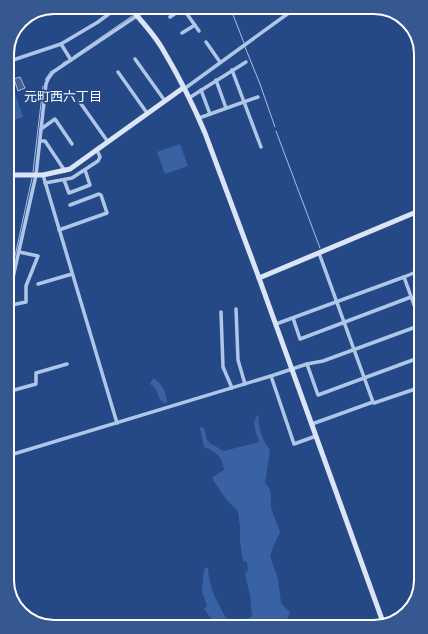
<svg xmlns="http://www.w3.org/2000/svg" width="428" height="634" font-family="Inter,'Noto Sans JP',sans-serif">
<style>
.green{fill:#3962a4}
.water{fill:#47608d;stroke:#a4c0ea}
.lines{fill:none;stroke-linecap:round;stroke-linejoin:round}
.stream{stroke:#a4c0ea;stroke-width:1}
.street{stroke:#b0c6e9;stroke-width:3.5}
.secondary{stroke:#dbe5f7;stroke-width:5}
.labels{text-anchor:middle;stroke-width:3.5;stroke-linejoin:round;paint-order:stroke}
.neighbourhood-label{font-size:13px;fill:#fff;stroke:#254987}
.rim{fill:none;stroke:#fff;stroke-width:2}
</style>
<rect width="100%" height="100%" fill="#254987"/>
<g class="green">
<polygon points="11,81 23,117 7,122 7,82"/>
<polygon points="180,144 188,166 165,174 157,152"/>
<path d="M154,378C163,386 166,391 167,403H164C162,401 159,398 158,395C156,390 156,387 151,385L150,383Z"/>
<path d="M258,415L259,416C257,427 263,441 270,450L265,483C275,493 269,498 271,508C273,516 278,524 280,532L273,547L270,556L278,579L281,603L290,612L284,627H214V622L204,609L207,606L202,592L204,569L208,567C209,592 219,604 230,625L236,626L252,616L250,595L245,574L248,570L247,562L243,561L240,540V526L238,511L226,499L213,480V477L224,470C223,457 215,451 204,447L200,428L202,427L204,428L207,440L211,444L224,451L259,442C257,433 250,424 258,415Z"/>
</g>
<polygon class="water" points="20,77 25,88 18,91 14,79"/>
<g class="lines">
<g class="stream">
<polyline points="230,7 244,43"/>
<polyline points="140,10 145,7"/>
<polyline points="245,47 260,84 275,127"/>
<polyline points="74,56 132,16"/>
<polyline points="62,64 66,61"/>
<polyline points="45,80 51,71"/>
<polyline points="276,131 320,248"/>
<polyline points="33,172 43,86"/>
<polyline points="7,293 32,178"/>
</g>
<g class="street">
<polyline points="182,7 199,31"/>
<polyline points="134,12 141,7"/>
<polyline points="40,13 42,12"/>
<polyline points="170,17 183,8"/>
<polyline points="182,33 195,25"/>
<polyline points="206,42 220,62"/>
<polyline points="61,44 71,60"/>
<polyline points="135,59 165,101"/>
<polyline points="7,62 61,44 98,22 118,7"/>
<polyline points="232,70 261,147"/>
<polyline points="118,72 147,113"/>
<polyline points="216,80 226,108"/>
<polyline points="184,89 297,7"/>
<polyline points="201,90 210,114"/>
<polyline points="189,98 246,62"/>
<polyline points="79,101 108,142"/>
<polyline points="199,118 258,97"/>
<polyline points="41,129 55,119 72,144"/>
<polyline points="40,141 45,141 65,171"/>
<polyline points="43,175 117,423"/>
<polyline points="64,180 69,193 90,185 85,170"/>
<polyline points="45,183 72,178 98,161 100,157 97,150"/>
<polyline points="59,230 107,213 101,195 99,194 70,205"/>
<polyline points="319,253 373,402"/>
<polyline points="404,277 421,270"/>
<polyline points="38,284 72,274"/>
<polyline points="7,304 36,175 46,84 48,79 53,72 150,7"/>
<polyline points="7,306 26,302 26,286 38,256 19,252"/>
<polyline points="236,309 238,360 245,384"/>
<polyline points="221,312 223,367 232,388"/>
<polyline points="293,318 300,339 411,297"/>
<polyline points="276,324 404,277 421,324"/>
<polyline points="307,364 323,361 421,325"/>
<polyline points="271,376 294,444 316,436"/>
<polyline points="7,392 36,384 36,373 67,364"/>
<polyline points="312,424 373,402 374,403 421,387"/>
<polyline points="7,456 271,376 307,364 318,395 421,357"/>
</g>
<g class="secondary">
<path d="M129,7C141,20 153,33 162,48C178,75 193,104 205,133L259,278L384,625"/>
<polyline points="7,175 43,175 70,169 183,88"/>
<polyline points="259,278 421,210"/>
</g>
</g>
<g class="labels">
<g class="neighbourhood-label">
<text x="63" y="101">元町西六丁目</text>
</g>
</g>
<path d="M0 0H428V634H0ZM54 14H374A40 40 0 0 1 414 54V580A40 40 0 0 1 374 620H54A40 40 0 0 1 14 580V54A40 40 0 0 1 54 14Z" fill="#365891" fill-rule="evenodd"/>
<path class="rim" d="M54 14H374A40 40 0 0 1 414 54V580A40 40 0 0 1 374 620H54A40 40 0 0 1 14 580V54A40 40 0 0 1 54 14Z"/>
</svg>
